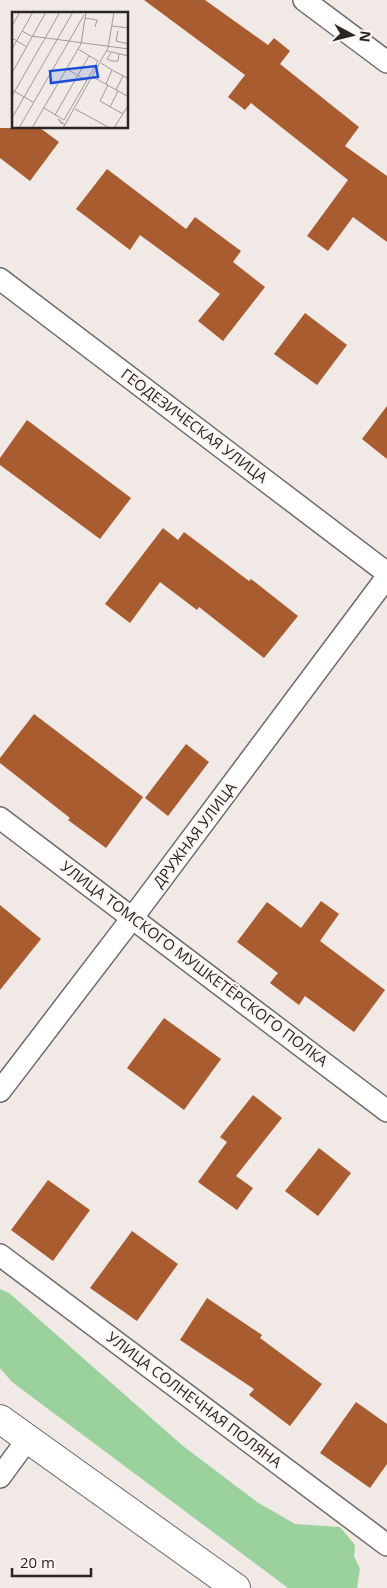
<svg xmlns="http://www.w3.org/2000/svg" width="387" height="1588" font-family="'Open Sans',sans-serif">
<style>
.green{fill:#9ad19c}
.building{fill:#a95c2f}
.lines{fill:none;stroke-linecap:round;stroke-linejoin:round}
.minor-casing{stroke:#706a67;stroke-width:24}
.tertiary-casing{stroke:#706a67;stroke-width:30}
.minor{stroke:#fff;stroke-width:21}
.tertiary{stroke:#fff;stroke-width:28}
.labels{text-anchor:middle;stroke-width:4.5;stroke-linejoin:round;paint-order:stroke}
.street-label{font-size:15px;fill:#282524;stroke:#fdf6f3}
.inset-road{fill:none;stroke:#a09b98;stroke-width:1}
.view{fill:#1d4ed8;fill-opacity:0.15;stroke:#1d4ed8;stroke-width:2.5}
.inset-edge{fill:none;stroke:#282524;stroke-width:2.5}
</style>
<rect width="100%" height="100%" fill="#f0e9e5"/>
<polygon class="green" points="0,1289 9,1293 183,1446 257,1502 295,1524 340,1527 355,1545 354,1556 360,1569 357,1588 288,1588 12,1382 0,1368"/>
<g class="building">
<polygon points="144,0 205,0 268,45 274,38 290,51 280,64 359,127 345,146 387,176 387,242 353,217 328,251 307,236 348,180 251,103 245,110 228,97 245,75"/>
<polygon points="0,128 40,128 59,142 30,181 0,158"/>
<polygon points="107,169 186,229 195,217 241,251 233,262 265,287 223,341 198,321 220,294 140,235 130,250 76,209"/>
<polygon points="305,313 347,345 317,385 274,354"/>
<polygon points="387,406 387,459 362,439"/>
<polygon points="27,420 131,498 100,539 0,465 0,458"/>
<polygon points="163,528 178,540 184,532 249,581 251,579 298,616 264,658 199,607 197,610 160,582 130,623 105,604"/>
<polygon points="34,714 143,797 106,848 68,820 70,818 0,763 0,758"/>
<polygon points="186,744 209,762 168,816 145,798"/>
<polygon points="321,901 339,914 320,941 385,990 354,1032 305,996 299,1005 270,983 278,973 237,942 267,902 301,928"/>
<polygon points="0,905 41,939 0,990"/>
<polygon points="164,1018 221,1059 184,1110 127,1068"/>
<polygon points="253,1095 282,1118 236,1176 253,1188 237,1210 198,1182 227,1142 220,1137"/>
<polygon points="319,1148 351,1173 318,1216 285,1191"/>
<polygon points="48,1180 90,1210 53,1261 11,1230"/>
<polygon points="132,1231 178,1264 137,1321 90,1288"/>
<polygon points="207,1298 262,1335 260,1338 322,1384 290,1426 249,1395 254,1389 180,1340"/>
<polygon points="356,1402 387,1424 387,1464 370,1488 320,1453"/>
</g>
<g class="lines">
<defs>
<g id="minor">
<polyline points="304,0 387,62"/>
<polyline points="0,279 387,573"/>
<polyline points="0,818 387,1111"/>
<polyline points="0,1091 133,917 387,577"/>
<polyline points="0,1255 387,1545"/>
<polyline points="0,1477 27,1440"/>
</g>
<polyline id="tertiary" points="0,1419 236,1588"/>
</defs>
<use href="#minor" class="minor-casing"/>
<use href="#tertiary" class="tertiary-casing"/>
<use href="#minor" class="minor"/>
<use href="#tertiary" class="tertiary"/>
</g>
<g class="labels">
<g class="street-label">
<text transform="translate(194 426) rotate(37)" y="5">ГЕОДЕЗИЧЕСКАЯ УЛИЦА</text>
<text transform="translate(195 835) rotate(-53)" y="5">ДРУЖНАЯ УЛИЦА</text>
<text transform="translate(194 964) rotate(37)" y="5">УЛИЦА ТОМСКОГО МУШКЕТЁРСКОГО ПОЛКА</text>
<text transform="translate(194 1400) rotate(37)" y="5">УЛИЦА СОЛНЕЧНАЯ ПОЛЯНА</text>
</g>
</g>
<g transform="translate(12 12)">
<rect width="116" height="116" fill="#f0e9e5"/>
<path class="inset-road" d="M73,6L85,8L83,15M0,14L8,0M100,14L117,16M10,19L19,24L117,37M106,19L104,29L117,32M0,26L15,35M0,37L21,0M95,39L117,44M99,41L95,47L100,49H106L107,42M89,51L100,58L94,72M55,57L75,69M100,58L117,67M0,61L34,0M81,65L117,85M96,73L88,89L111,102M0,78L21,90M104,78L111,64M0,84L48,0M98,95L106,79M32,96L52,108L86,49L66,37M63,97L98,116M43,103L77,44M0,106L61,0M50,112L46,107L53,113M7,116L72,3M20,116L69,32L74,0M51,116L96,36L102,0M102,116L117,92"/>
<path class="view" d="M84,54L86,65L39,71L38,59Z"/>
<rect width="116" height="116" class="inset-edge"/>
</g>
<g transform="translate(352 35) rotate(97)" stroke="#fdf6f3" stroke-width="4" paint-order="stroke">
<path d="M0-4L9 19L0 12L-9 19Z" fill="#282524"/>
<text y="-8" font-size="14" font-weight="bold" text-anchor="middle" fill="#282524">N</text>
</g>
<path d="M12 1568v8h79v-8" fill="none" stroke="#282524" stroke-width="2.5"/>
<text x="20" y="1568" font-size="15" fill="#282524" stroke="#fdf6f3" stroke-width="4" paint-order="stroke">20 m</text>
</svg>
